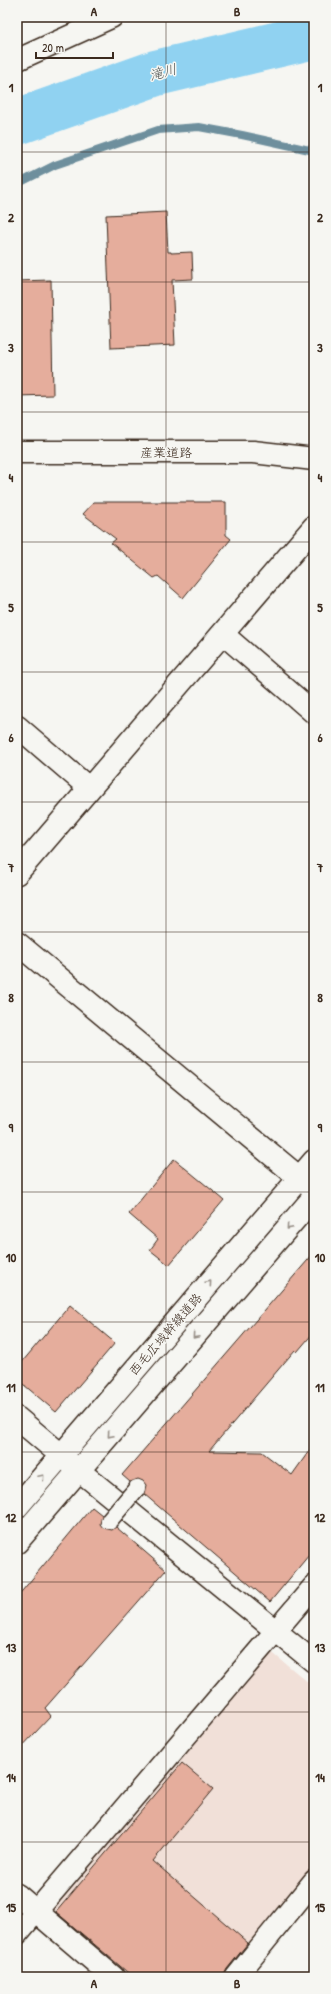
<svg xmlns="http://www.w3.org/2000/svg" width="331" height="1994" font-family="'Patrick Hand','Klee One',sans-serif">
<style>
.built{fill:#f1e0d8}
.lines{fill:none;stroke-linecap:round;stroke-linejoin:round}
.stream{stroke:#6e8f9d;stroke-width:8}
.river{stroke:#90d2f1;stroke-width:46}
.building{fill:#e5ad9c;stroke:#3b2a1e}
.minor-casing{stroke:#3b2a1e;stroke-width:24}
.tertiary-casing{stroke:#3b2a1e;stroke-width:25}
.secondary-casing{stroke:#3b2a1e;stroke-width:25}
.minor{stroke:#f6f6f2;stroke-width:21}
.tertiary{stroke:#f6f6f2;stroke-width:22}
.secondary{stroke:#f6f6f2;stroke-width:22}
.pedestrian-bridge-casing{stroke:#3b2a1e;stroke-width:19;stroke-linecap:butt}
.pedestrian-bridge{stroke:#f6f6f2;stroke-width:16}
.oneway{stroke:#989088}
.grid{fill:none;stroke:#3b2a1e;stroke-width:1;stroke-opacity:0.55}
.labels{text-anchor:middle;stroke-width:3;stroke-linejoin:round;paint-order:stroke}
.street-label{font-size:13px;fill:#3b2a1e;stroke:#f6f6f2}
.water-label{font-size:14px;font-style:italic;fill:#505453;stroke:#f6f6f2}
.neatline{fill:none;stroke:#3b2a1e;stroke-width:1.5}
.grid-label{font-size:13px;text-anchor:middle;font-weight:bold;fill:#3b2a1e}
</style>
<rect width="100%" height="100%" fill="#f6f6f2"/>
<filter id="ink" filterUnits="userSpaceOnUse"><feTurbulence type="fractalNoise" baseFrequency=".025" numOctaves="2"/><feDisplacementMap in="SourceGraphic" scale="8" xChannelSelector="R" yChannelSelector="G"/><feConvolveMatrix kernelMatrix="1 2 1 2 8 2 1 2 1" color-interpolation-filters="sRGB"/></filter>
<g filter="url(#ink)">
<polygon class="built" points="269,1650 314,1687 314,1873 231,1977 118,1977 44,1914"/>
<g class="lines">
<polyline class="stream" points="17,184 55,165 158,130 199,127 242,135 314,151"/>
<polyline class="river" points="17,122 156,73 314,36"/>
</g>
<g class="building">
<polygon points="166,212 168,252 171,252 171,253 192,252 193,279 172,280 175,345 111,348 106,215"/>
<polygon points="51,280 53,395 17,396 17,281"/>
<polygon points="94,502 226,502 226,535 231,539 183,598 158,576 154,578 111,543 116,539 83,514"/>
<polygon points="174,1159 224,1200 169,1265 150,1250 158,1239 129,1214"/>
<polygon points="314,1253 314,1332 297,1352 295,1350 209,1451 262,1452 292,1475 314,1444 314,1549 270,1602 144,1494 146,1485 143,1481 138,1479 130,1482 122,1475"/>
<polygon points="70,1305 115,1343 56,1412 17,1379 17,1368"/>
<polygon points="92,1507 102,1515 100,1524 103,1528 112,1530 116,1527 166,1570 45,1708 51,1716 17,1752 17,1597"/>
<polygon points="182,1763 213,1789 153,1861 248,1943 227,1969 223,1977 133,1977 56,1912"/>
</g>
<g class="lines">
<defs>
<g id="minor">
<polyline points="17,60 112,17"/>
<polyline points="223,634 314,713"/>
<polyline points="17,726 89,788"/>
<polyline points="65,1459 314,1662"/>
<polyline points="17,1934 314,1586"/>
<polyline points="236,1977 314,1881"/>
</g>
<g id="tertiary">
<polyline points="17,452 253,452 314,459"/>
<polyline points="17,873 314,527"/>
<polyline points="17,943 314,1190"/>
<polyline points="17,1418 61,1455"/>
<polyline points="17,1895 113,1977"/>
</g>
<g id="secondary">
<polyline points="17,1507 314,1161"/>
<polyline points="17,1542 314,1197"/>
</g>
</defs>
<use href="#minor" class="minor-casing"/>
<use href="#tertiary" class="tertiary-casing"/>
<use href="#secondary" class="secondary-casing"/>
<use href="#minor" class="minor"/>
<use href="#tertiary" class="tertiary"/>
<use href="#secondary" class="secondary"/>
<defs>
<polyline id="pedestrian-bridge" points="109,1521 137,1488"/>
</defs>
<use href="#pedestrian-bridge" class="pedestrian-bridge-casing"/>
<use href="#pedestrian-bridge" class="pedestrian-bridge"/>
</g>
<defs><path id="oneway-chevron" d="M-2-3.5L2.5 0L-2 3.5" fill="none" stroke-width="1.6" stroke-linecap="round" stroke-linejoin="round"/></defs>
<g class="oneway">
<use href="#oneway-chevron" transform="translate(289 1227) rotate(131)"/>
<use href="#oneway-chevron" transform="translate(209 1283) rotate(-49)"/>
<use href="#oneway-chevron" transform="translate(195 1336) rotate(131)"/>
<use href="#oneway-chevron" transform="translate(110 1435) rotate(131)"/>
<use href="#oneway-chevron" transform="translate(42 1477) rotate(-50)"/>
</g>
</g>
<path class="grid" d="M166,17V1977M17,152H314M17,282H314M17,412H314M17,542H314M17,672H314M17,802H314M17,932H314M17,1062H314M17,1192H314M17,1322H314M17,1452H314M17,1582H314M17,1712H314M17,1842H314"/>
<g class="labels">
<g class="street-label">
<text x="166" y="457">産業道路</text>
<text transform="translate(165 1334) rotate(-49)" y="5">西毛広域幹線道路</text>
</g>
<g class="water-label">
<text transform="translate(163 72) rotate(-15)" y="5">滝川</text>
</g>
</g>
<rect width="331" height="1994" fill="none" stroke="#f6f6f2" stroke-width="44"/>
<path d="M36 52v6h77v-6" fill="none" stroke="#3b2a1e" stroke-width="2"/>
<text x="42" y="52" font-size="12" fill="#3b2a1e" stroke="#f6f6f2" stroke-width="3" paint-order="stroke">20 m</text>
<rect x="22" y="22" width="287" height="1950" class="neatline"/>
<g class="grid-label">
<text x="94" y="16">A</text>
<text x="237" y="16">B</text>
<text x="11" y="92">1</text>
<text x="320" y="92">1</text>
<text x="11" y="222">2</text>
<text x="320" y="222">2</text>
<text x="11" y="352">3</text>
<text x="320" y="352">3</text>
<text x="11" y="482">4</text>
<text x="320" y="482">4</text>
<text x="11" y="612">5</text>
<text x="320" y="612">5</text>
<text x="11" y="742">6</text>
<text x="320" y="742">6</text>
<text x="11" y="872">7</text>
<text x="320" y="872">7</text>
<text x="11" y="1002">8</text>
<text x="320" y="1002">8</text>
<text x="11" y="1132">9</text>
<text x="320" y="1132">9</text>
<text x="11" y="1262">10</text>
<text x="320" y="1262">10</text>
<text x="11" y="1392">11</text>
<text x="320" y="1392">11</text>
<text x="11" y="1522">12</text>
<text x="320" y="1522">12</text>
<text x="11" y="1652">13</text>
<text x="320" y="1652">13</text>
<text x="11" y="1782">14</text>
<text x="320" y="1782">14</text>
<text x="11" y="1912">15</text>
<text x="320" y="1912">15</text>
<text x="94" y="1988">A</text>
<text x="237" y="1988">B</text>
</g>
</svg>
